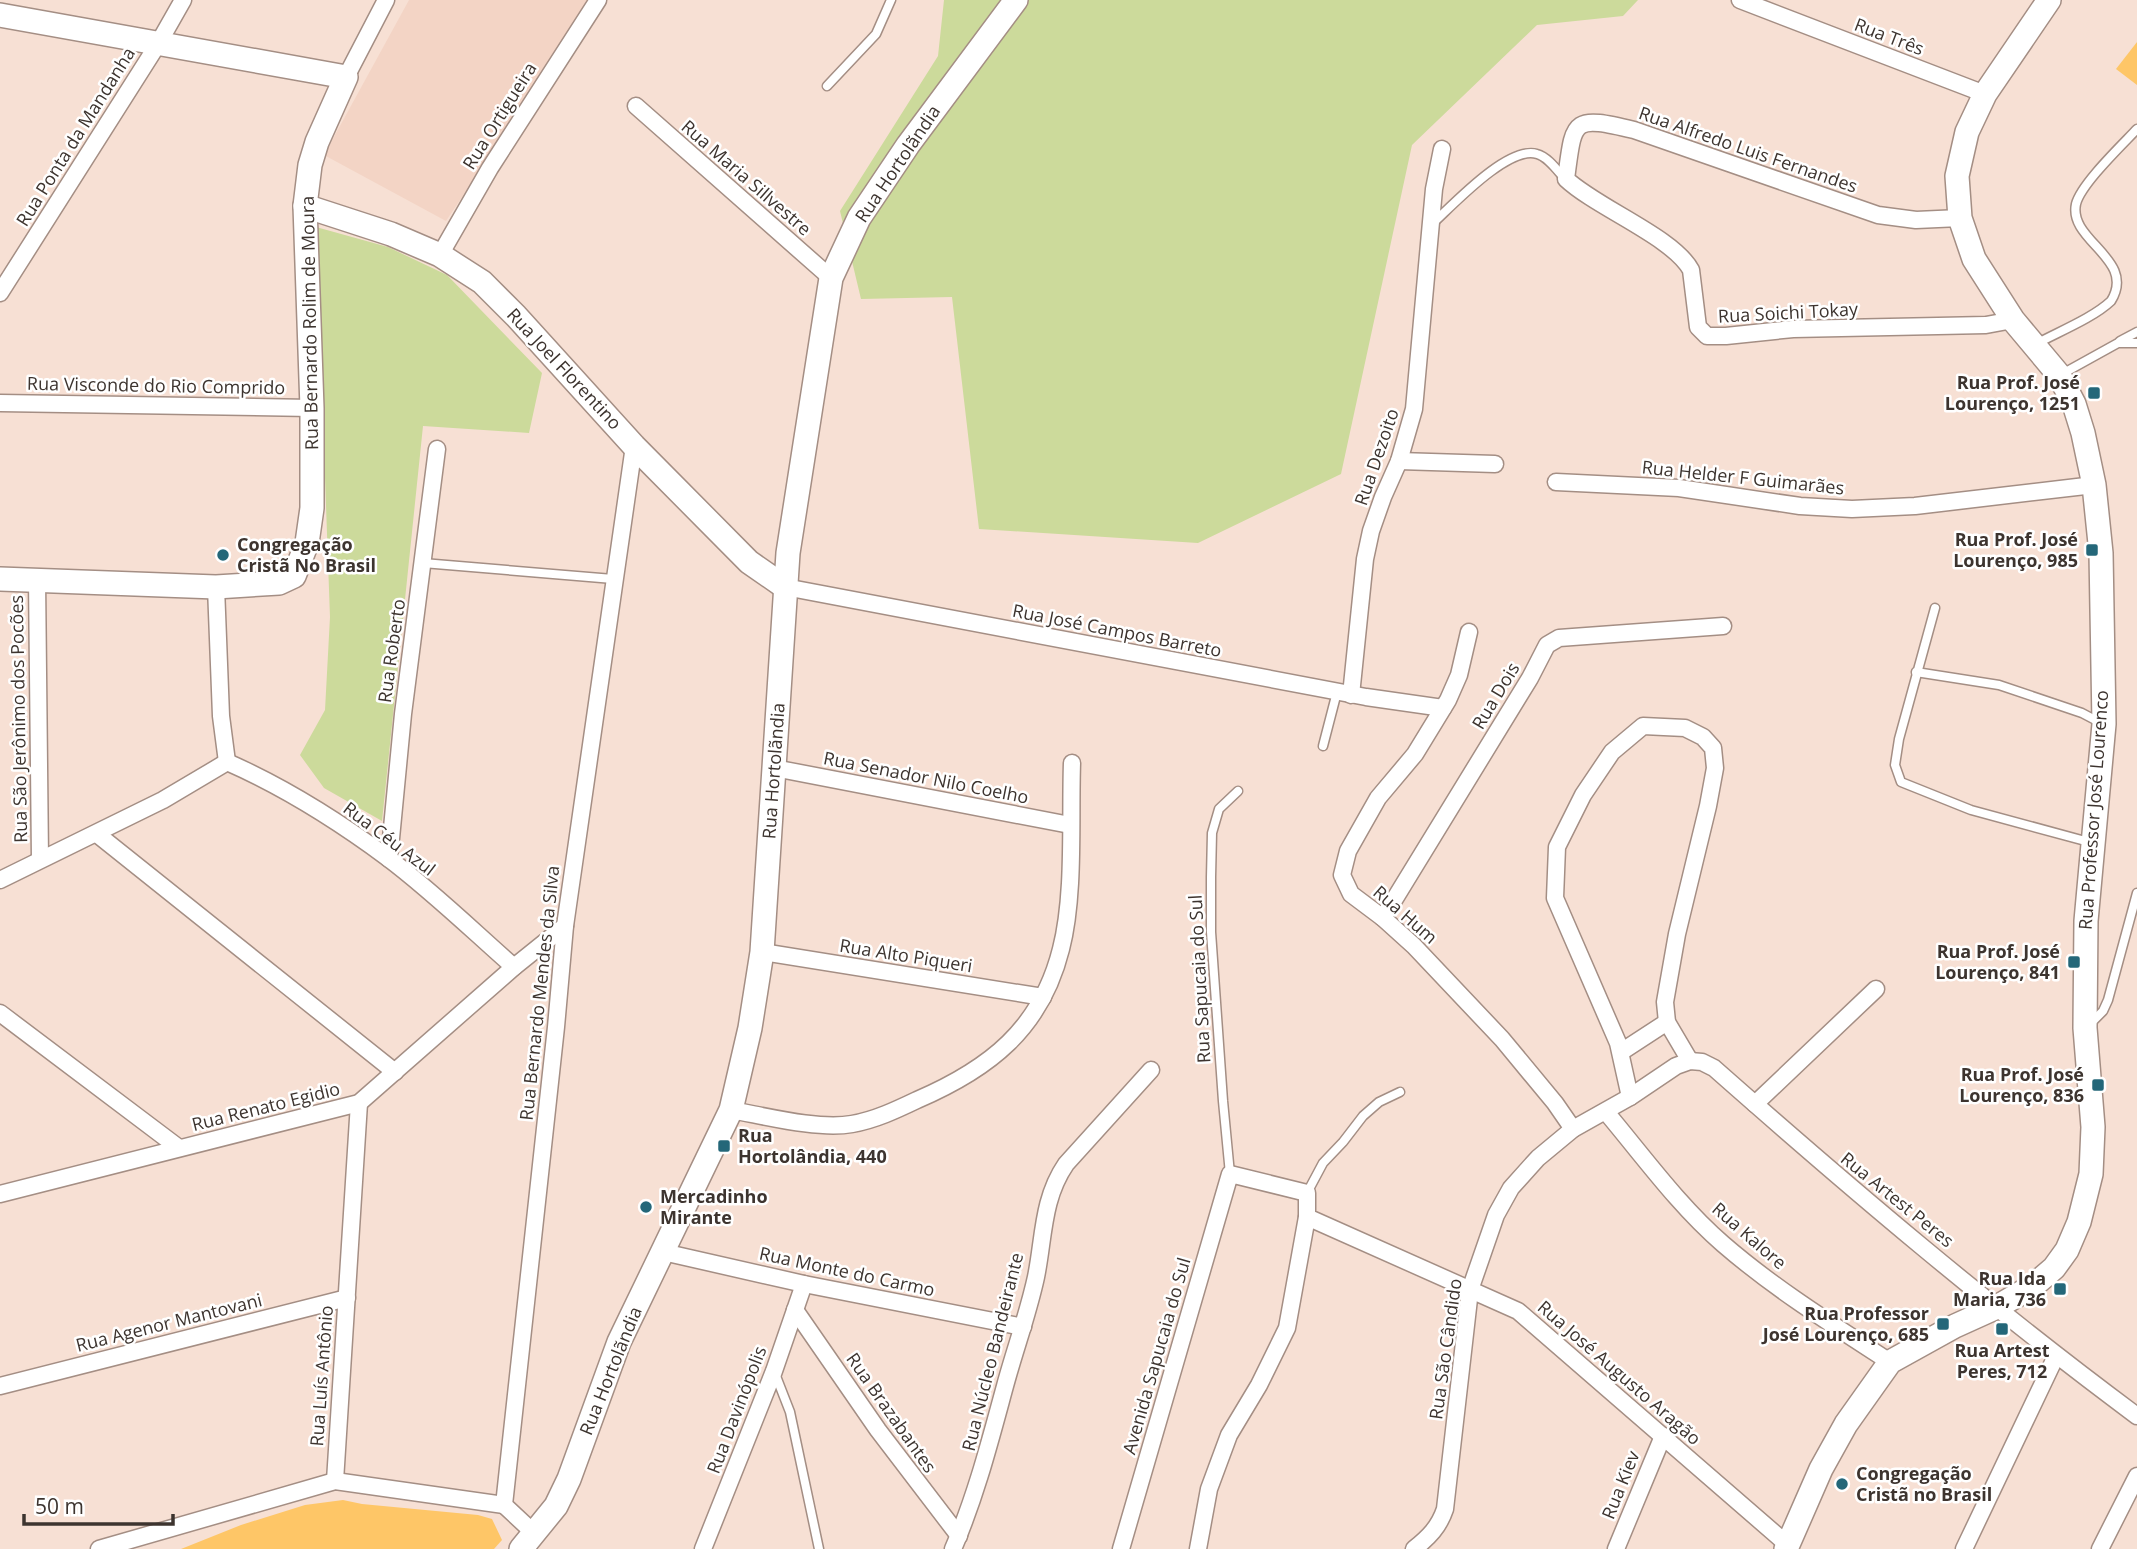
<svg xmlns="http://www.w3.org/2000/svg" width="2137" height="1549" font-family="'Open Sans',sans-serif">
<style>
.built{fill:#f3d4c5}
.green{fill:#ccda9b}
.building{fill:#fec667}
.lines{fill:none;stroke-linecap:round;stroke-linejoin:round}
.lane-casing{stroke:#a48e84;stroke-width:11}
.street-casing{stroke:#a48e84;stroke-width:19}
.secondary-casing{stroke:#a48e84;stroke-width:26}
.lane{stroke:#fff;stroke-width:8}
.street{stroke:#fff;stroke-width:16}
.secondary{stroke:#fff;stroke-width:23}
.poi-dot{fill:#246779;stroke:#fff;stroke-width:2.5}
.labels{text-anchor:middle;stroke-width:5;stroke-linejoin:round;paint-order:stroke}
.street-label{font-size:18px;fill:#3d342f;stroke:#fff}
.poi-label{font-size:18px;font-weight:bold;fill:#3d342f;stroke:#fff;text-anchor:end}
</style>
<rect width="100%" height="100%" fill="#f7e0d4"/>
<polygon class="built" points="409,0 594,0 446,221 324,155"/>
<g class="green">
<polygon points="944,0 1638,0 1623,16 1537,25 1412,145 1341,474 1198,543 979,529 952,297 861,299 840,211 938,56"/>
<polygon points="316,227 388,247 447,275 542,373 529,433 423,426 382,821 324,788 300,755 325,710 330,617"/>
</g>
<g class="building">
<polygon points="2137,42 2137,85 2116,69"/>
<polygon points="343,1500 362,1504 478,1515 492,1519 502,1540 494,1549 181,1549 241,1525 305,1505"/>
</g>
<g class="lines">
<defs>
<g id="lane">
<polyline points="827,86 876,34 891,0"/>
<path d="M1432,224C1452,206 1508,145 1537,154C1548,157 1557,170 1565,179"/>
<polyline points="2120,341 2137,332"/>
<path d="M2036,344C2058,332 2093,318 2111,301C2137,259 2068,241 2076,204C2081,184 2122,145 2137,129"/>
<polyline points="2062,374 2118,343 2137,343"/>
<polyline points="423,563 613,579"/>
<polyline points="1935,608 1899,739 1895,765 1901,782 1971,810 2089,842"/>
<polyline points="1916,672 1999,685 2082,713 2101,723"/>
<polyline points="1323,746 1337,692"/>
<polyline points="2090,1024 2103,1011 2108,1000 2137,893"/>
<polyline points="1230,1174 1223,1101 1211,932 1211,877 1212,833 1219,809 1238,791"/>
<polyline points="1307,1193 1323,1163 1343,1142 1363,1116 1379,1102 1400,1092"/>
<polyline points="774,1371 790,1412 819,1549"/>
</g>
<g id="street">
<polyline points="1740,0 1985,94"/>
<polyline points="346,77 386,0"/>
<polyline points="636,106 831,278"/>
<path d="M1960,218L1916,220L1878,215L1634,130C1571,115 1574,119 1566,179C1597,208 1673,237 1691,270L1698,327L1707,336H1726L1793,329L1986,325L2013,320"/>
<polyline points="440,255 490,168 598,0"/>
<polyline points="0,293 158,44 183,0"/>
<polyline points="0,403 312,408"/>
<polyline points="1399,461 1495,464"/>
<polyline points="1556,482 1679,488 1800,506 1852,509 1915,506 2094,485"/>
<polyline points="37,579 40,859"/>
<polyline points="216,587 221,716 227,762"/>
<polyline points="785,587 1366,697 1443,708"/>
<polyline points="1469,632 1459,675 1448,700 1415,754 1378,798 1348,851 1342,875 1351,894 1383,918 1414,946 1502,1039 1555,1103 1573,1129"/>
<polyline points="1351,695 1365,559 1371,531 1383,497 1399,461 1414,409 1434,189 1442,149"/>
<path d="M227,762C284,787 338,821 388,858C432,891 473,931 514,967"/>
<polyline points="774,768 1070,825"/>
<polyline points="97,834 395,1072"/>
<polyline points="389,859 403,714 437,449"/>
<polyline points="0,880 163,800 227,762"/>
<polyline points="1383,918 1530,678 1547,645 1559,638 1723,626"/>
<polyline points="762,952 1043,997"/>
<polyline points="0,1013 179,1148"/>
<polyline points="1621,1052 1667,1022"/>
<polyline points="1630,1097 1618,1043 1555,898 1557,847 1583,795 1612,752 1643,726 1685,728 1703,737 1713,748 1715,768 1708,806 1677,934 1665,1002 1667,1022 1690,1061"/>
<polyline points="1755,1104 1876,989"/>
<path d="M731,1110C765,1116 818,1130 852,1124C875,1120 896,1110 917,1100C989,1069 1041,1029 1061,949C1075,895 1070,820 1072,763"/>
<path d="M1606,1112C1643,1156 1679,1206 1723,1244C1775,1289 1833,1325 1890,1362"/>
<polyline points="0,1194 359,1103 514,967 565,926"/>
<polyline points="663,1252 804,1284 1023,1327"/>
<polyline points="795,1310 878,1430 959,1536"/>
<polyline points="0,1386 347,1298"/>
<polyline points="335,1481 359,1103"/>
<polyline points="535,1534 504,1505 556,1027 565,926 634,446"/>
<polyline points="99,1549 335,1481 504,1505"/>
<polyline points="703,1549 774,1371 804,1284"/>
<path d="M953,1549C976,1496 990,1441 1005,1386C1015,1349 1028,1314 1036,1277C1044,1238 1042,1199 1066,1164L1151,1070"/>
<polyline points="1121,1549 1230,1174 1307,1193 1307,1217 1518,1311 1788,1545"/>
<polyline points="1198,1549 1209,1489 1229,1435 1259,1385 1287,1328 1307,1217"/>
<path d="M1414,1549C1429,1537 1439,1527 1445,1509L1470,1290L1496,1215L1511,1188L1538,1158L1573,1129L1630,1097L1676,1066L1690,1061L1702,1062L1714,1068C1851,1189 1990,1307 2137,1416"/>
<polyline points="1616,1549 1663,1436"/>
<polyline points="1964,1549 2056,1356"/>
<polyline points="2100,1549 2137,1476"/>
</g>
<g id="secondary">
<polyline points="0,15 346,77 317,142 310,165 305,206 312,408 312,508 307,543 294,576 279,583 216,587 0,579"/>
<polyline points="305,206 391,234 440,255 482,282 516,316 634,446 749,562 785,587"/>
<polyline points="521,1549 556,1506 569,1479 619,1342 731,1110 750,1028 762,952 788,553 831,278 859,218 908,145 1016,0"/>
<polyline points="1786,1549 1821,1469 1846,1424 1890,1362 1955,1326 1997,1307 2033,1286 2054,1268 2067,1250 2079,1222 2091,1174 2093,1127 2085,1028 2086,921 2104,724 2101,553 2094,485 2083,433 2074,404 2059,375 2013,320 1974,259 1960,218 1957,176 1967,132 1985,94 2049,0"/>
</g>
</defs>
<use href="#lane" class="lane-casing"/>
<use href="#street" class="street-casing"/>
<use href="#secondary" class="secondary-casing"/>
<use href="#lane" class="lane"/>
<use href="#street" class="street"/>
<use href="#secondary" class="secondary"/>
</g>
<g class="poi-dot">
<rect x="2087" y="386" width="14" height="14" rx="3.5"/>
<rect x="2085" y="543" width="14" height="14" rx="3.5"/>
<circle cx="223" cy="555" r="7"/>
<rect x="2067" y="955" width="14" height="14" rx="3.5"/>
<rect x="2091" y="1078" width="14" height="14" rx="3.5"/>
<rect x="717" y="1139" width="14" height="14" rx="3.5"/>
<circle cx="646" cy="1207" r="7"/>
<rect x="2053" y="1282" width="14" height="14" rx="3.5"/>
<rect x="1936" y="1317" width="14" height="14" rx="3.5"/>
<rect x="1995" y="1322" width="14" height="14" rx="3.5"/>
<circle cx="1842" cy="1484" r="7"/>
</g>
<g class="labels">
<g class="street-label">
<text transform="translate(1889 37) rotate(21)" y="6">Rua Três</text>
<text transform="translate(500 116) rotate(-58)" y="6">Rua Ortigueira</text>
<text transform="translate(76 137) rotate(-58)" y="6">Rua Ponta da Mandanha</text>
<text transform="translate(1748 150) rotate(19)" y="6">Rua Alfredo Luis Fernandes</text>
<text transform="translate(898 164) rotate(-56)" y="6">Rua Hortolãndia</text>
<text transform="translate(746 178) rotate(41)" y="6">Rua Maria Sillvestre</text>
<text transform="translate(1788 313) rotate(-3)" y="6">Rua Soichi Tokay</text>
<text transform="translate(310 323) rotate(-91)" y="6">Rua Bernardo Rolim de Moura</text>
<text transform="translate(564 369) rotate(47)" y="6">Rua Joel Florentino</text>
<text transform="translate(156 386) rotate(1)" y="6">Rua Visconde do Rio Comprido</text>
<text transform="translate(1377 457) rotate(-71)" y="6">Rua Dezoito</text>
<text transform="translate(1743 478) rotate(6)" y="6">Rua Helder F Guimarães</text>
<text transform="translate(1117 631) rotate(11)" y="6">Rua José Campos Barreto</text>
<text transform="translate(392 651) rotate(-82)" y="6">Rua Roberto</text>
<text transform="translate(1496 696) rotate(-59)" y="6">Rua Dois</text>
<text transform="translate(19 719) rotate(-91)" y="6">Rua São Jerônimo dos Pocões</text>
<text transform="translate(774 771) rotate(-86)" y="6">Rua Hortolãndia</text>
<text transform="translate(926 778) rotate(11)" y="6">Rua Senador Nilo Coelho</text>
<text transform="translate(2094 810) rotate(-86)" y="6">Rua Professor José Lourenco</text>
<text transform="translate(389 839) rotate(37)" y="6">Rua Céu Azul</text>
<text transform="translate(1405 915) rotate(41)" y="6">Rua Hum</text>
<text transform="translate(906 956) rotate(9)" y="6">Rua Alto Piqueri</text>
<text transform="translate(1200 979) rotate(-93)" y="6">Rua Sapucaia do Sul</text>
<text transform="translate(540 993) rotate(-84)" y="6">Rua Bernardo Mendes da Silva</text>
<text transform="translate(266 1107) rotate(-14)" y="6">Rua Renato Egidio</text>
<text transform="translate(1897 1200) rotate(39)" y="6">Rua Artest Peres</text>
<text transform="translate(1749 1236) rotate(41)" y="6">Rua Kalore</text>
<text transform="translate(847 1272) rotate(12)" y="6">Rua Monte do Carmo</text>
<text transform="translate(169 1323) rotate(-14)" y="6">Rua Agenor Mantovani</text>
<text transform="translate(1446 1349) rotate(-82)" y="6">Rua São Cândido</text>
<text transform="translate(993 1352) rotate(-76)" y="6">Rua Núcleo Bandeirante</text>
<text transform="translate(1157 1356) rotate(-74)" y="6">Avenida Sapucaia do Sul</text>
<text transform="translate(611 1371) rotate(-68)" y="6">Rua Hortolãndia</text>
<text transform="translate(1619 1373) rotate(41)" y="6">Rua José Augusto Aragão</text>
<text transform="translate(322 1376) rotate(-86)" y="6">Rua Luís Antônio</text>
<text transform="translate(737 1410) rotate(-69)" y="6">Rua Davinópolis</text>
<text transform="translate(891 1413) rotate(55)" y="6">Rua Brazabantes</text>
<text transform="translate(1621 1485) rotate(-68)" y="6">Rua Kiev</text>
</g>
<g class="poi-label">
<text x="2080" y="389">Rua Prof. José<tspan x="2080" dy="21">Lourenço, 1251</tspan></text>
<text x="2078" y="546">Rua Prof. José<tspan x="2078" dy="21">Lourenço, 985</tspan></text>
<text x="237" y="551" text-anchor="start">Congregação<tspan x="237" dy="21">Cristã No Brasil</tspan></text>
<text x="2060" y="958">Rua Prof. José<tspan x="2060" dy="21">Lourenço, 841</tspan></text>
<text x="2084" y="1081">Rua Prof. José<tspan x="2084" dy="21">Lourenço, 836</tspan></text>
<text x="738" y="1142" text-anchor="start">Rua<tspan x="738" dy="21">Hortolândia, 440</tspan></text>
<text x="660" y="1203" text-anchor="start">Mercadinho<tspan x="660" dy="21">Mirante</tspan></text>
<text x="2046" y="1285">Rua Ida<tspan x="2046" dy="21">Maria, 736</tspan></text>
<text x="1929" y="1320">Rua Professor<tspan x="1929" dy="21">José Lourenço, 685</tspan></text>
<text x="2002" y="1357" text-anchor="middle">Rua Artest<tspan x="2002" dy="21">Peres, 712</tspan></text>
<text x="1856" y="1480" text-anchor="start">Congregação<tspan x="1856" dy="21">Cristã no Brasil</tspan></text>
</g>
</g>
<path d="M24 1514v10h149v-10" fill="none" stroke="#3d342f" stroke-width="3.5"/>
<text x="35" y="1514" font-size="21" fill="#3d342f" stroke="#ffffff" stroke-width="5" paint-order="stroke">50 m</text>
</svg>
